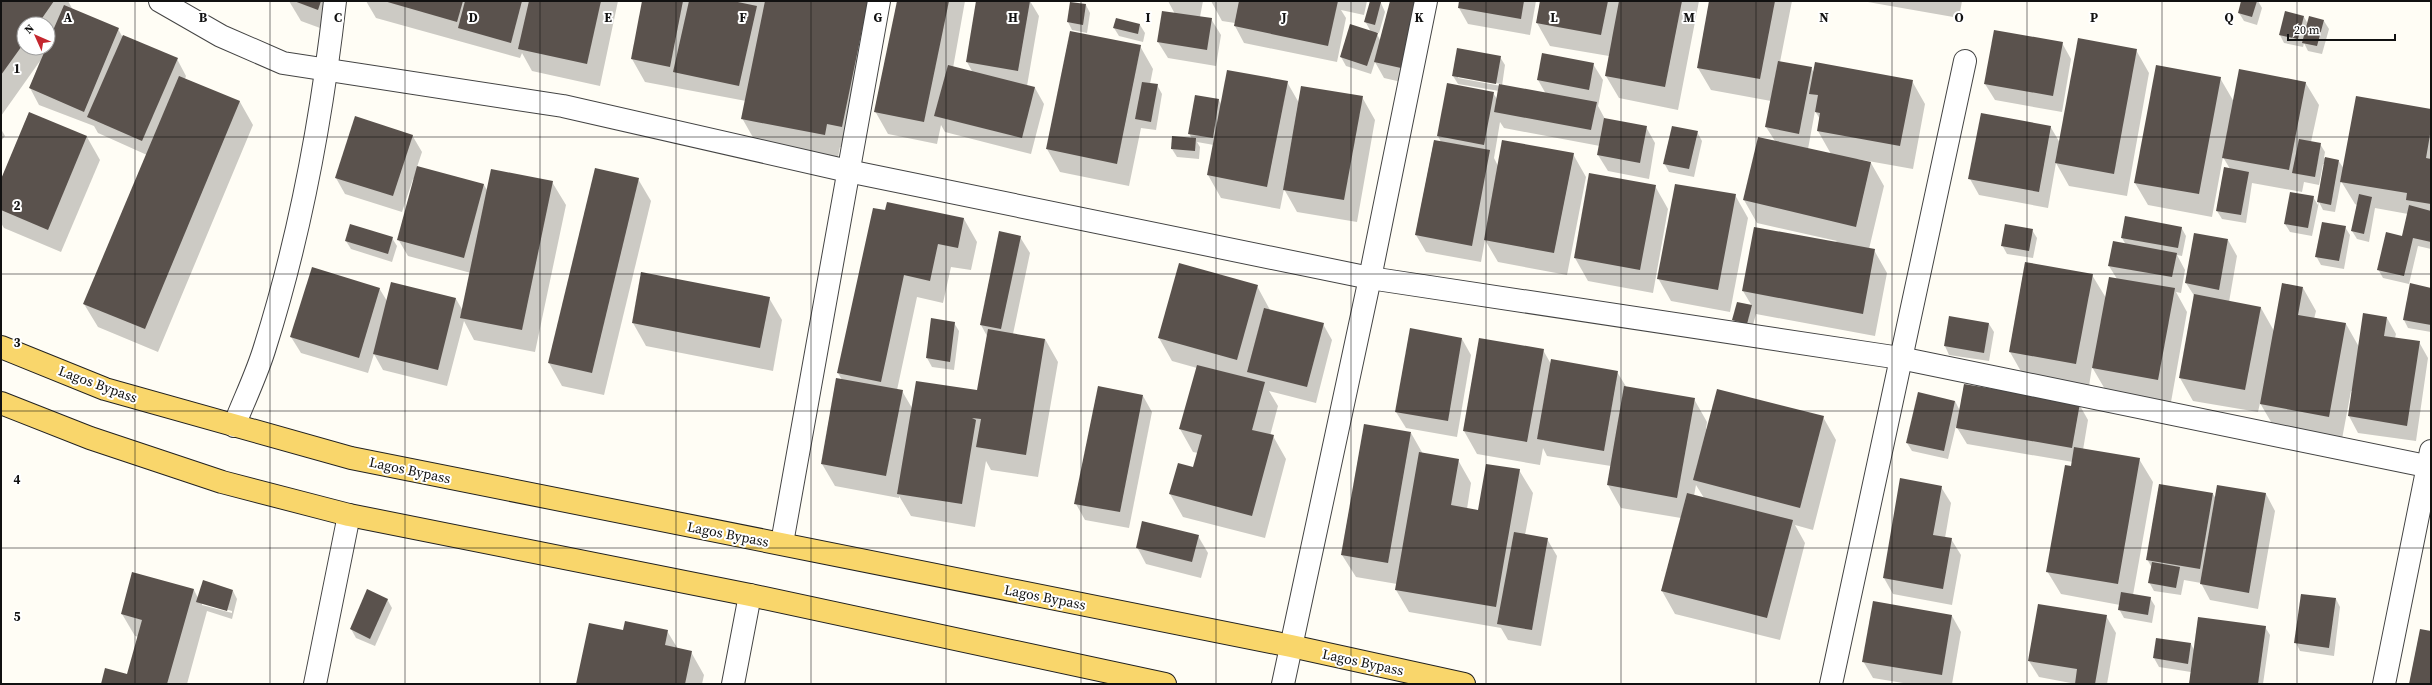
<svg xmlns="http://www.w3.org/2000/svg" width="2432" height="685" font-family="'Source Serif 4',serif">
<style>
.shadow{fill:#0003;fill-rule:evenodd}
.building{fill:#5a524d}
.lines{fill:none;stroke-linecap:round;stroke-linejoin:round}
.minor-casing{stroke:#444;stroke-width:24}
.major-casing{stroke:#222;stroke-width:24}
.minor{stroke:#fff;stroke-width:22}
.major{stroke:#f9d66b;stroke-width:22}
.grid{fill:none;stroke:#111;stroke-width:1;stroke-opacity:0.55}
.labels{text-anchor:middle;stroke-width:4;stroke-linejoin:round;paint-order:stroke}
.street-label{font-size:14px;fill:#111;stroke:#fff}
.grid-label{font-size:13px;text-anchor:middle;font-weight:bold;fill:#111;stroke:#fff;stroke-width:4;stroke-linejoin:round;paint-order:stroke}
</style>
<rect width="100%" height="100%" fill="#fffdf5"/>
<g class="shadow">
<path d="M1,1H68L73,10L118,29L122,36L177,59L186,76L185,79L240,102L253,125L158,352L98,327L84,304L147,155L98,133L94,126L39,105L30,88L40,61L1,116ZM24,24H48V48H24Z"/>
<polygon points="289,1 343,1 331,32 301,21"/>
<polygon points="366,1 618,1 600,86 532,71 522,53 520,58 376,18"/>
<polygon points="643,1 866,1 880,24 854,150 840,147 838,157 755,141 742,118 746,101 645,82 632,59"/>
<polygon points="898,1 965,1 953,68 973,73 967,62 977,1 1030,1 1039,16 1027,86 1035,88 1044,104 1031,154 945,132 941,125 937,144 888,134 875,111"/>
<polygon points="1168,1 1203,1 1200,17 1211,19 1221,35 1216,66 1168,58 1158,42 1175,14"/>
<polygon points="1211,1 1367,1 1364,15 1341,10 1346,18 1337,62 1244,43 1235,26 1235,23 1222,21"/>
<polygon points="1371,1 1381,3 1385,12 1379,33 1376,32 1380,40 1391,1 1410,84 1384,78 1375,62 1371,74 1346,66 1341,57 1351,25 1371,32 1365,21"/>
<polygon points="1460,1 1536,1 1530,35 1468,24 1459,8"/>
<polygon points="1541,1 1699,1 1678,110 1619,98 1606,76 1609,56 1550,46 1537,23"/>
<path d="M1710,1H1792L1780,62L1811,68L1814,73L1912,81L1925,104L1913,169L1857,159V160L1871,163L1884,186L1869,249L1874,250L1887,273L1875,336L1756,314L1751,332L1738,328L1733,320L1738,303L1752,306L1743,291L1837,241L1757,223L1744,200L1759,138L1775,141L1766,127L1771,101L1711,90L1698,68ZM1815,111L1820,119L1818,131L1831,154L1808,149Z"/>
<polygon points="1862,1 1962,1 1959,18"/>
<polygon points="2242,1 2258,1 2262,8 2257,25 2244,21 2239,13"/>
<polygon points="1086,5 1090,13 1087,33 1072,30 1068,22"/>
<polygon points="2304,17 2308,24 2324,21 2329,29 2322,54 2308,51 2304,43 2303,47 2284,43 2280,35"/>
<polygon points="1140,25 1145,33 1143,42 1119,36 1114,28"/>
<polygon points="2062,43 2071,59 2062,112 1995,100 1985,84"/>
<polygon points="1140,46 1153,69 1150,84 1157,85 1162,94 1156,130 1141,128 1129,186 1060,172 1047,149"/>
<polygon points="2136,50 2149,73 2127,196 2069,186 2056,163 2048,208 1979,195 1970,179 2050,126 2060,143"/>
<path d="M1500,57L1505,65L1502,86L1546,94L1538,80L1593,64L1603,80L1598,106L1605,119L1646,127L1655,143L1649,179L1608,171L1598,155L1600,146L1504,128L1500,122L1494,158L1498,166L1573,154L1586,177L1567,275L1498,262L1485,240L1481,262L1426,252L1416,235L1434,141L1441,142L1438,136L1493,93L1497,99L1499,91L1458,84L1453,76ZM1458,76L1501,84V86L1458,78Z"/>
<polygon points="2220,78 2234,102 2305,82 2319,105 2311,142 2320,144 2325,152 2324,158 2338,160 2344,169 2431,110 2431,249 2418,246 2409,284 2383,278 2378,269 2402,237 2408,214 2375,208 2369,242 2357,239 2352,231 2357,205 2355,204 2341,181 2335,212 2323,210 2319,202 2312,236 2290,232 2285,224 2313,197 2318,205 2325,164 2323,164 2319,185 2304,182 2302,192 2252,183 2246,223 2222,219 2217,211 2230,169 2223,157 2212,217 2148,205 2135,183"/>
<polygon points="1287,82 1299,103 1362,97 1375,120 1357,222 1297,212 1284,189 1280,209 1221,198 1208,175 1214,145 1197,142 1200,147 1199,159 1177,157 1172,149 1192,139 1189,133 1219,100 1221,105"/>
<polygon points="29,113 87,137 100,160 61,252 4,228 1,223 1,181"/>
<polygon points="1,129 5,136 1,141"/>
<polygon points="1697,132 1702,141 1694,177 1669,172 1664,163"/>
<polygon points="412,135 422,152 417,167 484,185 488,192 552,182 566,205 535,352 474,340 464,321 447,386 383,370 374,354 368,373 301,353 291,337 379,288 387,301 392,283 456,299 463,311 471,273 408,256 398,239 415,180 413,179 402,212 345,194 336,178"/>
<polygon points="638,179 651,201 604,395 562,386 549,363"/>
<polygon points="1655,186 1668,209 1653,293 1588,281 1575,258"/>
<polygon points="1735,195 1748,218 1730,312 1671,301 1658,278"/>
<polygon points="886,211 964,219 977,242 971,270 951,267 943,303 917,297 897,390 902,391 912,408 978,391 987,336 981,325 1020,237 1030,253 1013,334 1045,339 1058,362 1038,477 991,470 986,461 975,527 911,516 899,496 899,498 835,486 822,464 842,380 838,373"/>
<polygon points="2181,227 2186,236 2182,256 2177,255 2185,270 2181,293 2176,292 2187,312 2171,402 2106,391 2092,367 2089,386 2023,375 2010,352 2092,275 2106,298 2117,279 2109,266 2126,245 2122,238"/>
<polygon points="2345,227 2350,235 2344,269 2321,265 2316,256"/>
<polygon points="2032,230 2037,238 2033,258 2007,254 2002,245"/>
<polygon points="392,238 397,246 392,262 351,249 346,241"/>
<polygon points="2228,240 2237,256 2229,302 2261,308 2274,331 2303,288 2316,311 2314,319 2346,324 2359,347 2387,318 2396,334 2395,338 2419,342 2428,358 2416,441 2358,433 2349,416 2352,391 2351,391 2342,439 2274,427 2260,403 2258,412 2193,401 2180,378 2195,297 2186,283"/>
<polygon points="1257,286 1270,310 1323,324 1332,340 1316,403 1269,391 1278,406 1270,436 1273,436 1286,459 1265,538 1183,517 1170,494 1194,468 1198,453 1193,452 1180,429 1197,368 1172,361 1159,338"/>
<polygon points="2431,289 2431,332 2408,328 2404,320"/>
<polygon points="769,298 782,320 773,371 646,346 633,323"/>
<polygon points="1949,318 1989,324 1994,332 1989,361 1949,355 1945,346"/>
<polygon points="932,320 954,323 959,331 954,370 932,367 927,358"/>
<polygon points="1462,339 1471,355 1457,437 1406,428 1396,412"/>
<path d="M1543,350L1551,364L1617,372L1627,388L1694,399L1707,422L1706,429L1823,417L1836,440L1813,530L1795,525L1805,543L1780,640L1675,614L1662,591L1681,518L1621,508L1608,485L1611,466L1547,456L1543,448L1540,465L1477,454L1464,431ZM1696,485L1704,498L1694,496Z"/>
<polygon points="1143,396 1152,412 1129,528 1085,520 1076,504"/>
<polygon points="1955,401 1960,411 2079,404 2088,420 2083,450 2139,459 2153,482 2133,595 2150,598 2155,606 2152,623 2124,618 2119,609 2120,605 2061,594 2047,571 2073,462 1967,444 1956,426 1948,459 1912,451 1907,443"/>
<polygon points="1411,433 1423,454 1458,460 1471,483 1467,509 1479,511 1519,470 1533,493 1525,535 1547,539 1557,556 1541,646 1508,640 1501,628 1409,612 1396,590 1397,584 1356,577 1342,555"/>
<polygon points="2218,486 2266,494 2275,511 2258,609 2210,600 2201,583 2184,580 2181,595 2154,591 2149,582 2152,568 2147,559 2213,494 2216,499"/>
<polygon points="1941,487 1951,503 1945,538 1951,539 1961,555 1952,605 1893,594 1884,578"/>
<polygon points="1198,536 1208,553 1201,578 1146,564 1137,547"/>
<path d="M133,573L194,590L198,598L233,591L237,599L232,619L207,611L187,684H102L128,675L139,637L135,636L122,614ZM202,603L232,611V613L202,605Z"/>
<polygon points="387,599 392,608 375,646 356,638 351,629"/>
<polygon points="2336,599 2340,607 2334,656 2300,651 2296,643"/>
<polygon points="1952,616 1961,632 1952,684 1909,684 1873,678 1863,661"/>
<polygon points="2106,616 2116,633 2107,684 2076,684 2039,677 2029,661"/>
<polygon points="2265,627 2270,635 2263,684 2190,684 2191,672 2159,667 2154,658 2157,639 2191,644 2194,650"/>
<polygon points="623,631 667,631 678,649 691,652 704,675 702,684 577,684"/>
</g>
<g class="building">
<polygon points="1,1 54,1 38,24 24,24 24,43 1,75"/>
<polygon points="294,1 321,1 318,10"/>
<polygon points="384,1 463,1 457,22"/>
<polygon points="465,1 522,1 511,43 458,28"/>
<polygon points="529,1 601,1 587,64 518,49"/>
<polygon points="642,1 683,1 670,67 631,59"/>
<polygon points="689,1 733,1 757,6 739,86 673,72"/>
<polygon points="765,1 868,1 842,127 827,124 825,135 741,119"/>
<polygon points="897,1 949,1 924,122 874,112"/>
<polygon points="976,1 1030,1 1018,71 966,62"/>
<polygon points="1239,1 1338,1 1328,46 1234,26"/>
<polygon points="1370,1 1381,2 1375,25 1364,22"/>
<polygon points="1390,1 1419,1 1401,68 1374,62"/>
<polygon points="1459,1 1524,1 1521,19 1458,8"/>
<polygon points="1540,1 1608,1 1601,35 1536,23"/>
<polygon points="1619,1 1682,1 1665,87 1605,76"/>
<polygon points="1709,1 1775,1 1760,79 1697,68"/>
<polygon points="2241,1 2257,1 2252,17 2238,13"/>
<polygon points="1070,2 1086,4 1083,25 1067,22"/>
<polygon points="64,5 119,28 84,112 29,88 46,48 48,48 48,42"/>
<polygon points="1162,11 1212,18 1207,50 1157,42"/>
<polygon points="2285,11 2304,16 2298,39 2279,35"/>
<polygon points="2309,16 2324,20 2317,46 2302,43"/>
<polygon points="1116,18 1140,24 1138,34 1113,28"/>
<polygon points="1350,24 1378,33 1367,66 1340,57"/>
<polygon points="1994,30 2063,42 2053,96 1984,84"/>
<polygon points="1070,31 1141,45 1117,164 1046,149"/>
<polygon points="123,35 178,58 142,141 87,117"/>
<polygon points="2078,38 2137,49 2114,174 2055,163"/>
<polygon points="1457,48 1501,56 1496,84 1452,76"/>
<polygon points="1542,53 1594,63 1589,90 1537,80"/>
<polygon points="1778,61 1812,67 1799,134 1765,127"/>
<polygon points="1815,62 1913,80 1900,146 1817,131 1820,113 1815,112 1818,95 1809,94"/>
<polygon points="948,65 1035,87 1022,138 934,116"/>
<polygon points="2156,65 2221,77 2199,194 2134,183"/>
<polygon points="2239,69 2306,82 2289,170 2222,158"/>
<polygon points="1227,70 1288,81 1267,187 1207,175"/>
<polygon points="179,76 240,101 145,329 83,304"/>
<polygon points="1142,82 1158,84 1151,122 1135,119"/>
<polygon points="1447,83 1494,92 1484,145 1437,136"/>
<polygon points="1499,84 1597,102 1591,130 1494,112"/>
<polygon points="1301,86 1363,96 1344,200 1283,190"/>
<polygon points="1195,95 1219,99 1213,138 1188,134"/>
<polygon points="2356,96 2431,109 2431,129 2426,158 2431,159 2431,204 2406,200 2407,193 2340,182"/>
<polygon points="29,112 87,136 48,230 1,210 1,179"/>
<polygon points="1981,113 2051,126 2039,192 1968,179"/>
<polygon points="355,116 413,135 393,196 335,178"/>
<polygon points="1604,118 1647,126 1640,163 1597,155"/>
<polygon points="1672,126 1698,131 1689,169 1663,164"/>
<polygon points="1172,136 1196,138 1195,151 1171,149"/>
<polygon points="1758,137 1871,162 1856,227 1743,200"/>
<polygon points="2299,139 2321,143 2315,177 2292,173"/>
<polygon points="1434,140 1490,150 1472,246 1415,235"/>
<polygon points="1502,140 1574,153 1554,253 1484,240"/>
<polygon points="2325,157 2339,160 2331,205 2317,202"/>
<polygon points="417,166 484,184 464,258 397,240"/>
<polygon points="2224,167 2249,172 2241,215 2216,211"/>
<polygon points="595,168 639,178 592,373 548,363"/>
<polygon points="491,169 553,181 522,330 460,318"/>
<polygon points="1589,173 1656,185 1640,270 1574,258"/>
<polygon points="1675,184 1736,194 1718,290 1657,279"/>
<polygon points="2290,192 2314,196 2308,228 2284,224"/>
<polygon points="2359,194 2372,197 2364,234 2351,231"/>
<polygon points="887,202 964,218 958,248 938,244 930,281 904,275 881,382 837,373 873,208 885,210"/>
<polygon points="2409,205 2431,211 2431,242 2413,238 2404,276 2377,270 2386,232 2402,236"/>
<polygon points="2125,216 2182,227 2178,248 2121,238"/>
<polygon points="2322,222 2346,226 2339,261 2315,257"/>
<polygon points="350,224 393,237 388,254 345,241"/>
<polygon points="2005,224 2033,229 2029,251 2001,246"/>
<polygon points="1754,227 1875,249 1863,314 1742,291"/>
<polygon points="999,231 1021,236 1001,329 980,325"/>
<polygon points="2194,233 2228,239 2219,290 2185,283"/>
<polygon points="2113,241 2177,253 2172,277 2108,266"/>
<polygon points="2025,262 2093,274 2076,364 2009,352"/>
<polygon points="1179,263 1258,285 1237,360 1158,338"/>
<polygon points="312,267 380,288 359,358 290,337"/>
<polygon points="641,272 770,297 760,348 632,323"/>
<polygon points="2109,277 2175,288 2158,380 2092,368"/>
<polygon points="391,282 456,298 438,370 373,354"/>
<polygon points="2282,283 2303,287 2298,315 2346,323 2329,417 2260,404"/>
<polygon points="2410,283 2431,288 2431,325 2403,320"/>
<polygon points="2194,294 2261,307 2245,390 2179,378"/>
<polygon points="1737,302 1752,305 1747,324 1732,320"/>
<polygon points="1264,308 1324,323 1307,387 1247,372"/>
<polygon points="2363,313 2387,317 2384,336 2420,341 2407,426 2348,416"/>
<polygon points="1949,316 1989,323 1984,353 1944,346"/>
<polygon points="931,318 955,322 950,362 926,358"/>
<polygon points="1410,328 1462,338 1448,421 1395,412"/>
<polygon points="988,329 1045,339 1026,455 976,447 981,419 972,418 976,420 962,504 897,494 916,381 977,390"/>
<polygon points="1479,338 1544,349 1527,442 1463,431"/>
<polygon points="1551,359 1618,371 1604,451 1537,439"/>
<polygon points="1197,365 1265,382 1252,430 1274,435 1252,516 1169,494 1178,463 1193,467 1202,435 1179,429"/>
<polygon points="836,378 903,390 886,476 821,464"/>
<polygon points="1964,384 2080,403 2072,448 1956,428"/>
<polygon points="1098,386 1143,395 1120,512 1074,504"/>
<polygon points="1624,386 1695,398 1677,498 1607,485"/>
<polygon points="1717,389 1824,416 1800,508 1693,480"/>
<polygon points="1918,392 1955,401 1944,451 1906,443"/>
<polygon points="1364,424 1411,432 1388,563 1341,555"/>
<polygon points="2074,447 2140,458 2118,584 2046,572 2065,465 2071,466"/>
<polygon points="1419,452 1459,459 1451,505 1478,510 1486,464 1520,469 1496,607 1395,590"/>
<polygon points="1900,478 1942,486 1933,535 1952,538 1943,589 1883,578"/>
<polygon points="2159,484 2213,493 2200,569 2146,560"/>
<polygon points="2217,485 2266,493 2249,593 2200,584"/>
<polygon points="1687,493 1793,520 1767,618 1661,591"/>
<polygon points="1142,521 1199,535 1192,562 1136,548"/>
<polygon points="1514,532 1548,538 1532,630 1497,624"/>
<polygon points="2152,562 2180,567 2176,588 2148,583"/>
<polygon points="132,572 194,589 167,684 101,684 105,668 127,674 142,620 121,614"/>
<polygon points="203,580 233,590 227,611 196,602"/>
<polygon points="367,589 388,599 370,639 350,629"/>
<polygon points="2121,592 2151,597 2148,615 2118,610"/>
<polygon points="2301,594 2336,598 2329,648 2294,643"/>
<polygon points="1873,601 1952,615 1942,675 1862,662"/>
<polygon points="2038,604 2107,615 2095,684 2075,684 2077,669 2028,661"/>
<polygon points="2198,617 2266,626 2258,684 2189,684"/>
<polygon points="625,621 668,630 665,645 692,651 685,684 576,684 589,623 623,630"/>
<polygon points="2420,629 2431,631 2431,684 2409,684"/>
<polygon points="2156,638 2191,643 2188,664 2153,658"/>
</g>
<g class="lines">
<defs>
<g id="minor">
<polyline points="160,1 221,36 283,63 563,106 848,171 1370,278 1900,358 2431,467"/>
<path d="M234,426C244,400 257,374 265,347C300,236 322,117 335,1"/>
<polyline points="782,543 879,1"/>
<polyline points="315,684 349,515"/>
<polyline points="733,684 750,595"/>
<polyline points="1283,684 1370,278 1426,1"/>
<polyline points="1831,684 1965,61"/>
<polyline points="2384,684 2431,451"/>
</g>
<g id="major">
<polyline points="1,347 105,389 351,458 1291,646 1464,684"/>
<polyline points="1,403 90,438 222,482 349,515 750,595 1165,684"/>
</g>
</defs>
<use href="#minor" class="minor-casing"/>
<use href="#major" class="major-casing"/>
<use href="#minor" class="minor"/>
<use href="#major" class="major"/>
</g>
<path class="grid" d="M135,1V684M270,1V684M405,1V684M540,1V684M676,1V684M811,1V684M946,1V684M1081,1V684M1216,1V684M1351,1V684M1486,1V684M1621,1V684M1756,1V684M1892,1V684M2027,1V684M2162,1V684M2297,1V684M1,137H2431M1,274H2431M1,411H2431M1,548H2431"/>
<g class="labels">
<g class="street-label">
<text transform="translate(98 384) rotate(20)" y="5">Lagos Bypass</text>
<text transform="translate(410 470) rotate(12)" y="5">Lagos Bypass</text>
<text transform="translate(728 534) rotate(11)" y="5">Lagos Bypass</text>
<text transform="translate(1045 597) rotate(11)" y="5">Lagos Bypass</text>
<text transform="translate(1363 662) rotate(12)" y="5">Lagos Bypass</text>
</g>
</g>
<g class="grid-label">
<text x="68" y="22">A</text>
<text x="203" y="22">B</text>
<text x="338" y="22">C</text>
<text x="473" y="22">D</text>
<text x="608" y="22">E</text>
<text x="743" y="22">F</text>
<text x="878" y="22">G</text>
<text x="1013" y="22">H</text>
<text x="1148" y="22">I</text>
<text x="1284" y="22">J</text>
<text x="1419" y="22">K</text>
<text x="1554" y="22">L</text>
<text x="1689" y="22">M</text>
<text x="1824" y="22">N</text>
<text x="1959" y="22">O</text>
<text x="2094" y="22">P</text>
<text x="2229" y="22">Q</text>
<text x="17" y="73">1</text>
<text x="17" y="210">2</text>
<text x="17" y="347">3</text>
<text x="17" y="484">4</text>
<text x="17" y="621">5</text>
</g>
<rect width="2432" height="685" fill="none" stroke="#111111" stroke-width="4"/>
<g transform="translate(36 36) rotate(315)"><circle r="19" fill="#ffffff" stroke="#a0a0a0"/>
<path d="M0-3L7 15L0 10L-7 15Z" fill="#c4262e"/>
<text y="-6" font-size="11" font-weight="bold" text-anchor="middle" fill="#111111">N</text>
</g>
<path d="M2288 34v6h107v-6" fill="none" stroke="#111111" stroke-width="2"/>
<text x="2294" y="34" font-size="12" fill="#111111" stroke="#ffffff" stroke-width="3" paint-order="stroke">20 m</text>
</svg>
